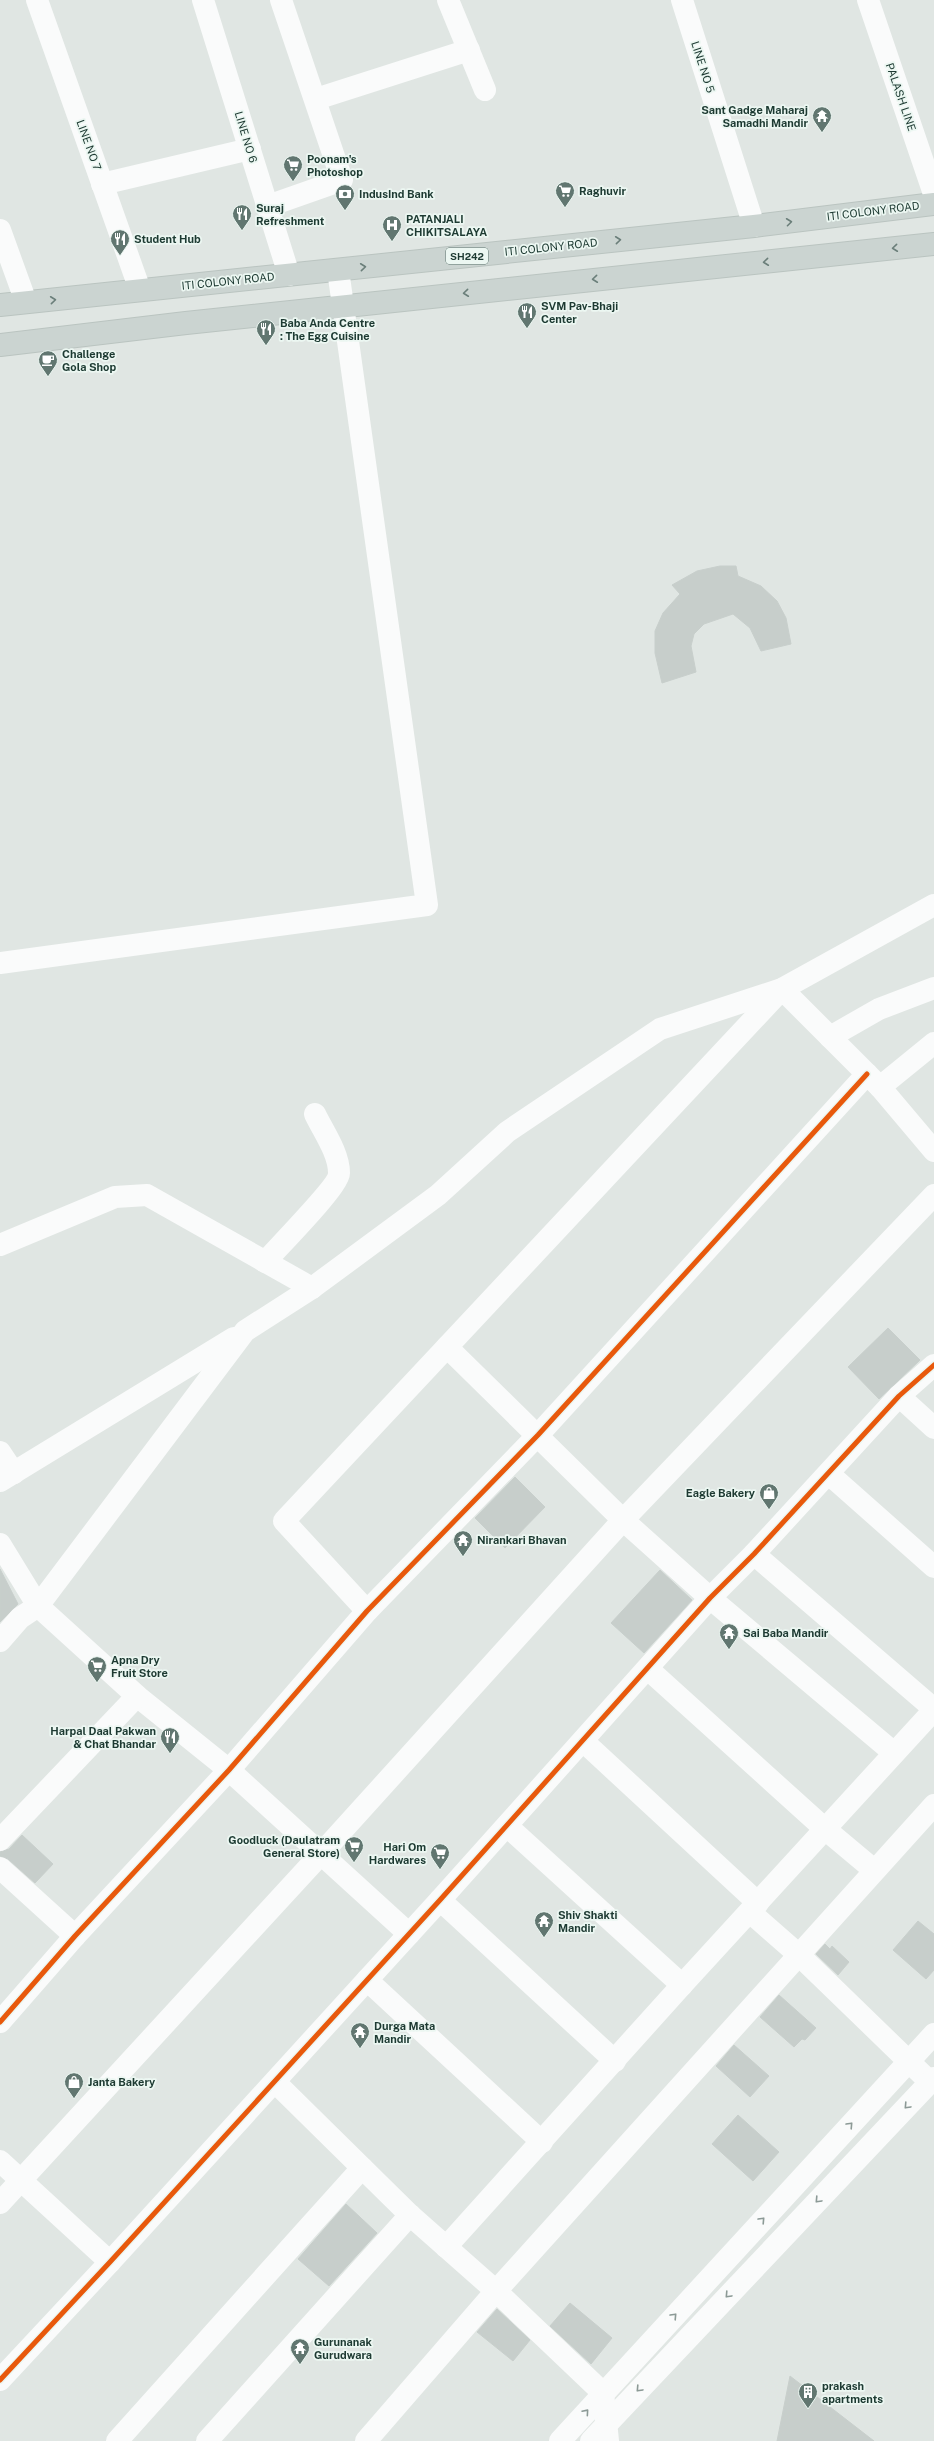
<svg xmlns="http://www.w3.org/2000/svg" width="934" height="2441" font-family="'Public Sans',sans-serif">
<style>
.building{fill:#c7cecb;stroke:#c8cfcc}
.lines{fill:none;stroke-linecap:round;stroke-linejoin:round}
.primary-casing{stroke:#bac4c0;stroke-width:24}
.minor{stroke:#fafbfb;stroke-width:22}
.tertiary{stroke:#fafbfb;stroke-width:22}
.primary{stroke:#cbd4d1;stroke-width:22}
.cycleway-casing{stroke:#ecf7f2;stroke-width:8}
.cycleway{stroke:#e8590c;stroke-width:5}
.oneway{stroke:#6b7f7a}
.oneway2{stroke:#8c9a96}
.labels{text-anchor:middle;stroke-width:3.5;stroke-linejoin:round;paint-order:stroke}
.shield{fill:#ecf7f2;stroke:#5b736c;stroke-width:1}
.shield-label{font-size:10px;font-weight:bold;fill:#1d3a32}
.street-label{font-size:11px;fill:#1d3a32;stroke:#ecf7f2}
.poi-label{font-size:11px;font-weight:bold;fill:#1d3a32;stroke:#ecf7f2;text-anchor:start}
</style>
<rect width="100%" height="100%" fill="#e0e6e3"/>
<g class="building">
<polygon points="720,566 736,566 738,576 761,586 777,601 786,618 791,644 761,651 750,628 733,614 704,624 694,634 691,646 696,672 662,683 655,653 655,631 663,613 680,594 672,585 697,571"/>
<polygon points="888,1328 920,1360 879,1399 848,1367"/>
<polygon points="515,1477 545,1507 505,1548 475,1518"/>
<polygon points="0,1569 18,1604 0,1622"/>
<polygon points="660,1570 692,1600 644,1653 611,1623"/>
<polygon points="22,1835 53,1864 35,1883 8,1859 0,1856 0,1852 9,1849"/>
<polygon points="918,1921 934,1934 934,1970 926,1979 893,1950"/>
<polygon points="825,1944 830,1949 832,1946 849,1962 838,1975 816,1954"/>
<polygon points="779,1995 816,2028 805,2040 802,2039 794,2047 760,2017"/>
<polygon points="734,2045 769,2076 750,2097 716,2066"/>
<polygon points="738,2115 779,2152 753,2181 712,2144"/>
<polygon points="346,2204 377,2233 329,2286 298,2259"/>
<polygon points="570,2303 612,2338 591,2364 550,2326"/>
<polygon points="497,2309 530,2340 513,2361 477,2332"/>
<polygon points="790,2376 874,2441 777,2441"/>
</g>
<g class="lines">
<defs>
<g id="primary">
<polyline points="0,305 754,226 934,204"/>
<polyline points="0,345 186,323 934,244"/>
</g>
</defs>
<use href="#primary" class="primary-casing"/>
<g class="minor">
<polyline points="37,0 140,290"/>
<polyline points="203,0 289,275"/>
<polyline points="448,0 485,90"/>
<polyline points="682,0 754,226"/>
<polyline points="868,0 934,194"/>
<polyline points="316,99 469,50"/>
<polyline points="102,184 250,149"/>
<polyline points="268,206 342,180 281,0"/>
<polyline points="0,230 26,302"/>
<polyline points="0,963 427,905 338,270"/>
<polyline points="830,1037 879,1009 934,988"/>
<polyline points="880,1087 934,1043"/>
<polyline points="0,1245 115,1197 147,1195 312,1288"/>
<path d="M265,1262C277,1248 339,1186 339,1173C339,1153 323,1131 315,1114"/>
<polyline points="447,1347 623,1520 710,1598 894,1753"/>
<polyline points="899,1396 934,1428"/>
<polyline points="0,1452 14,1473"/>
<polyline points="829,1474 934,1567"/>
<polyline points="0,1481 234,1338"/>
<polyline points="0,1544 38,1606 137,1696 229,1770 409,1934"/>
<polyline points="754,1554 934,1709"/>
<polyline points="367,1611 284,1521 782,989 880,1087 934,1151"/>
<polyline points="0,1641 20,1618 38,1606 245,1331 312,1288 438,1195 507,1132 660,1029 782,989 934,905"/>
<polyline points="648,1669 825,1829 874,1870"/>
<polyline points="583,1741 758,1903"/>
<polyline points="507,1826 682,1985"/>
<polyline points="0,1840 137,1696"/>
<polyline points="0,1868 75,1936"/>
<polyline points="440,1900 615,2061"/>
<polyline points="750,1912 799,1955 930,2082"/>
<polyline points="367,1980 542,2142"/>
<polyline points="0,2022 75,1936 229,1770 367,1611 538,1435 867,1074"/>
<polyline points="275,2082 410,2215 496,2291 603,2393 608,2441"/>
<polyline points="0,2161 110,2262"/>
<polyline points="0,2203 320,1855 623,1520 934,1195"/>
<polyline points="446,2247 682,1985 934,1710"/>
<polyline points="0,2380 110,2262 440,1900 710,1598 754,1554 899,1396 934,1365"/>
<polyline points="117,2441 362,2168"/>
<polyline points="207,2441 410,2215"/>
<polyline points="366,2441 496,2291 934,1805"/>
</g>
<g class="tertiary">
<polyline points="560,2441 934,2034"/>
<polyline points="591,2441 934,2078"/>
</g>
<use href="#primary" class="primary"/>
<defs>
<g id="cycleway">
<polyline points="0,2022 75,1936 229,1770 367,1611 538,1435 867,1074"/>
<polyline points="0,2380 110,2262 440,1900 710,1598 754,1554 899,1396 934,1365"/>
</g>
</defs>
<use href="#cycleway" class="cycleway-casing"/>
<use href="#cycleway" class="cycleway"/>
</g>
<defs><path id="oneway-chevron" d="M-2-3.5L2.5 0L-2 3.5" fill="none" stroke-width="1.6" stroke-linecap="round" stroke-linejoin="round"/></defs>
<g class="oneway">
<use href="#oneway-chevron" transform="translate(789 222) rotate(-7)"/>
<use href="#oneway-chevron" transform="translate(618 240) rotate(-6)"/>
<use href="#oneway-chevron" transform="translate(895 248) rotate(174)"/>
<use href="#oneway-chevron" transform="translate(766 262) rotate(174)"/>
<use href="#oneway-chevron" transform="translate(363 267) rotate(-6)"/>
<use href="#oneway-chevron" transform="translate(595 279) rotate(174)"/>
<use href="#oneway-chevron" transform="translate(466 293) rotate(174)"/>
<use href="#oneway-chevron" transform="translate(53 300) rotate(-6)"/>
</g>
<g class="oneway2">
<use href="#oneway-chevron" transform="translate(907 2106) rotate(133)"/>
<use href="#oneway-chevron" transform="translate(850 2125) rotate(-47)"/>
<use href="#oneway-chevron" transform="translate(818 2200) rotate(133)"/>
<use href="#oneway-chevron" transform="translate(762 2220) rotate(-47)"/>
<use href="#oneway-chevron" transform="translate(728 2295) rotate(133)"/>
<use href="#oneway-chevron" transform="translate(674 2316) rotate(-47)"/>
<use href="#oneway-chevron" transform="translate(639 2389) rotate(133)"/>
<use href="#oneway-chevron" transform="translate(586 2412) rotate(-49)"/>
</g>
<defs>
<symbol id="temple-pin" viewBox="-11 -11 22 30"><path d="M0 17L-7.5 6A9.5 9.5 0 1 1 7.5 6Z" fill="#617670" stroke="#ecf7f2"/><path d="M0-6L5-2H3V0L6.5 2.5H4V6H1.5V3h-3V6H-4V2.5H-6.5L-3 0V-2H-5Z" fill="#fff"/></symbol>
<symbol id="supermarket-pin" viewBox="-11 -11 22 30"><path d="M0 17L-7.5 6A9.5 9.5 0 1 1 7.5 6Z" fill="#617670" stroke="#ecf7f2"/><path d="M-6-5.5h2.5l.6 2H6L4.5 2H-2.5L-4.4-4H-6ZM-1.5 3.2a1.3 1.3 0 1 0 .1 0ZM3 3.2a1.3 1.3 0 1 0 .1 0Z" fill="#fff"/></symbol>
<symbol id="bank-pin" viewBox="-11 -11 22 30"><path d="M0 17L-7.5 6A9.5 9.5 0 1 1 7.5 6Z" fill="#617670" stroke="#ecf7f2"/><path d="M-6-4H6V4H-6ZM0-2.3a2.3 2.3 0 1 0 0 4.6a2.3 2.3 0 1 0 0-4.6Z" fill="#fff"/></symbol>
<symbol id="restaurant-pin" viewBox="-11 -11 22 30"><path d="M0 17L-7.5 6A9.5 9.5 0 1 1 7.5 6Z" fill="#617670" stroke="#ecf7f2"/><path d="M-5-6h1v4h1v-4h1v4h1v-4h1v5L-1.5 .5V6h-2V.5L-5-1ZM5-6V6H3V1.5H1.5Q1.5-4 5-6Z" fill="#fff"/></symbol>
<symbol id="hospital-pin" viewBox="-11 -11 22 30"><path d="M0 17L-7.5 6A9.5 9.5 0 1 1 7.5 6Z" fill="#617670" stroke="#ecf7f2"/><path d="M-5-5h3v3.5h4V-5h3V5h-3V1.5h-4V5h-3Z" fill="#fff"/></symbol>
<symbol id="cafe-pin" viewBox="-11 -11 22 30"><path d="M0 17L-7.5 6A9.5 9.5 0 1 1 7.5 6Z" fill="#617670" stroke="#ecf7f2"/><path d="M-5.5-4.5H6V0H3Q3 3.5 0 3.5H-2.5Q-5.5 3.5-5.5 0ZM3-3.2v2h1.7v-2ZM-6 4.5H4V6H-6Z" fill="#fff"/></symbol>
<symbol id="shop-pin" viewBox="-11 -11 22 30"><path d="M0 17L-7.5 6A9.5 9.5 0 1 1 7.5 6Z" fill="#617670" stroke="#ecf7f2"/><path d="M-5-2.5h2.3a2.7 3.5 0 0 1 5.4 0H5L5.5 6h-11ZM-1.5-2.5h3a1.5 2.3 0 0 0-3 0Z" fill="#fff"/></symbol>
<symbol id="building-pin" viewBox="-11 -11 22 30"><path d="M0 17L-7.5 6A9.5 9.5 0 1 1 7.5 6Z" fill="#617670" stroke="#ecf7f2"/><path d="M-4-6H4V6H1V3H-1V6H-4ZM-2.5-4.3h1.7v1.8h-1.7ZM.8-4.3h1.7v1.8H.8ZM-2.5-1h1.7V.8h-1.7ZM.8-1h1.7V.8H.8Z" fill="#fff"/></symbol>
</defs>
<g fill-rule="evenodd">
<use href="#temple-pin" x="811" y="105" width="22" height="30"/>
<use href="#supermarket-pin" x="282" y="154" width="22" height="30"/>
<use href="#supermarket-pin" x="554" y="180" width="22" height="30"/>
<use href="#bank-pin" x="334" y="183" width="22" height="30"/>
<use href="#restaurant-pin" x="231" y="203" width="22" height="30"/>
<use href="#hospital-pin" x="381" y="214" width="22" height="30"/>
<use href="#restaurant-pin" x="109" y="228" width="22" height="30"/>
<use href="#restaurant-pin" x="516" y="301" width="22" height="30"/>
<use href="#restaurant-pin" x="255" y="318" width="22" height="30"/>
<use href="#cafe-pin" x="37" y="349" width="22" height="30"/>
<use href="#shop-pin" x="758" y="1482" width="22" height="30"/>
<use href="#temple-pin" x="452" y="1529" width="22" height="30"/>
<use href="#temple-pin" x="718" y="1622" width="22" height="30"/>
<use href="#supermarket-pin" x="86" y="1655" width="22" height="30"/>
<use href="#restaurant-pin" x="159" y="1726" width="22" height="30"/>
<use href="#supermarket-pin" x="343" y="1835" width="22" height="30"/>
<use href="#supermarket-pin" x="429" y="1842" width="22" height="30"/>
<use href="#temple-pin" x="533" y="1910" width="22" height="30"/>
<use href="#temple-pin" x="349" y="2021" width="22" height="30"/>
<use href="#shop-pin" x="63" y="2071" width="22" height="30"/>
<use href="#temple-pin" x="289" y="2337" width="22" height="30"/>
<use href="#building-pin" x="797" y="2381" width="22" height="30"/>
</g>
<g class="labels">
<rect class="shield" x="446" y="248" width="42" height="16" rx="3"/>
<g class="shield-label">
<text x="467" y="260">SH242</text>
</g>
<g class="street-label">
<text transform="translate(703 67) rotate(72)" y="4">LINE NO 5</text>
<text transform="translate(901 97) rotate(71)" y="4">PALASH LINE</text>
<text transform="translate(246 137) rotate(73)" y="4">LINE NO 6</text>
<text transform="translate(89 145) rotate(70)" y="4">LINE NO 7</text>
<text transform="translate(873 211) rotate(-7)" y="4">ITI COLONY ROAD</text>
<text transform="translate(551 247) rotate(-6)" y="4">ITI COLONY ROAD</text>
<text transform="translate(228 281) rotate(-6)" y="4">ITI COLONY ROAD</text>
</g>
<g class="poi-label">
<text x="808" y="114" text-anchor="end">Sant Gadge Maharaj<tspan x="808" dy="13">Samadhi Mandir</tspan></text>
<text x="307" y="163">Poonam's<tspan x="307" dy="13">Photoshop</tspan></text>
<text x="579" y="195">Raghuvir</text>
<text x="359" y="198">IndusInd Bank</text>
<text x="256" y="212">Suraj<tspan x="256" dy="13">Refreshment</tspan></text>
<text x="406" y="223">PATANJALI<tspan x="406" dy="13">CHIKITSALAYA</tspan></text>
<text x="134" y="243">Student Hub</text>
<text x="541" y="310">SVM Pav-Bhaji<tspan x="541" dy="13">Center</tspan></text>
<text x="280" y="327">Baba Anda Centre<tspan x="280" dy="13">: The Egg Cuisine</tspan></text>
<text x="62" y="358">Challenge<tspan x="62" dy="13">Gola Shop</tspan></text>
<text x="755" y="1497" text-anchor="end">Eagle Bakery</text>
<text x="477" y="1544">Nirankari Bhavan</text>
<text x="743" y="1637">Sai Baba Mandir</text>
<text x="111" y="1664">Apna Dry<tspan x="111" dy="13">Fruit Store</tspan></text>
<text x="156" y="1735" text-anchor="end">Harpal Daal Pakwan<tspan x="156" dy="13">&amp; Chat Bhandar</tspan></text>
<text x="340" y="1844" text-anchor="end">Goodluck (Daulatram<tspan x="340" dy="13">General Store)</tspan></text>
<text x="426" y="1851" text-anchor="end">Hari Om<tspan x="426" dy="13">Hardwares</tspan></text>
<text x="558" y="1919">Shiv Shakti<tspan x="558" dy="13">Mandir</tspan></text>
<text x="374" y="2030">Durga Mata<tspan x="374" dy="13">Mandir</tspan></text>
<text x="88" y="2086">Janta Bakery</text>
<text x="314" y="2346">Gurunanak<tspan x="314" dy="13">Gurudwara</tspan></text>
<text x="822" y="2390">prakash<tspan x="822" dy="13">apartments</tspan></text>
</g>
</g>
</svg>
